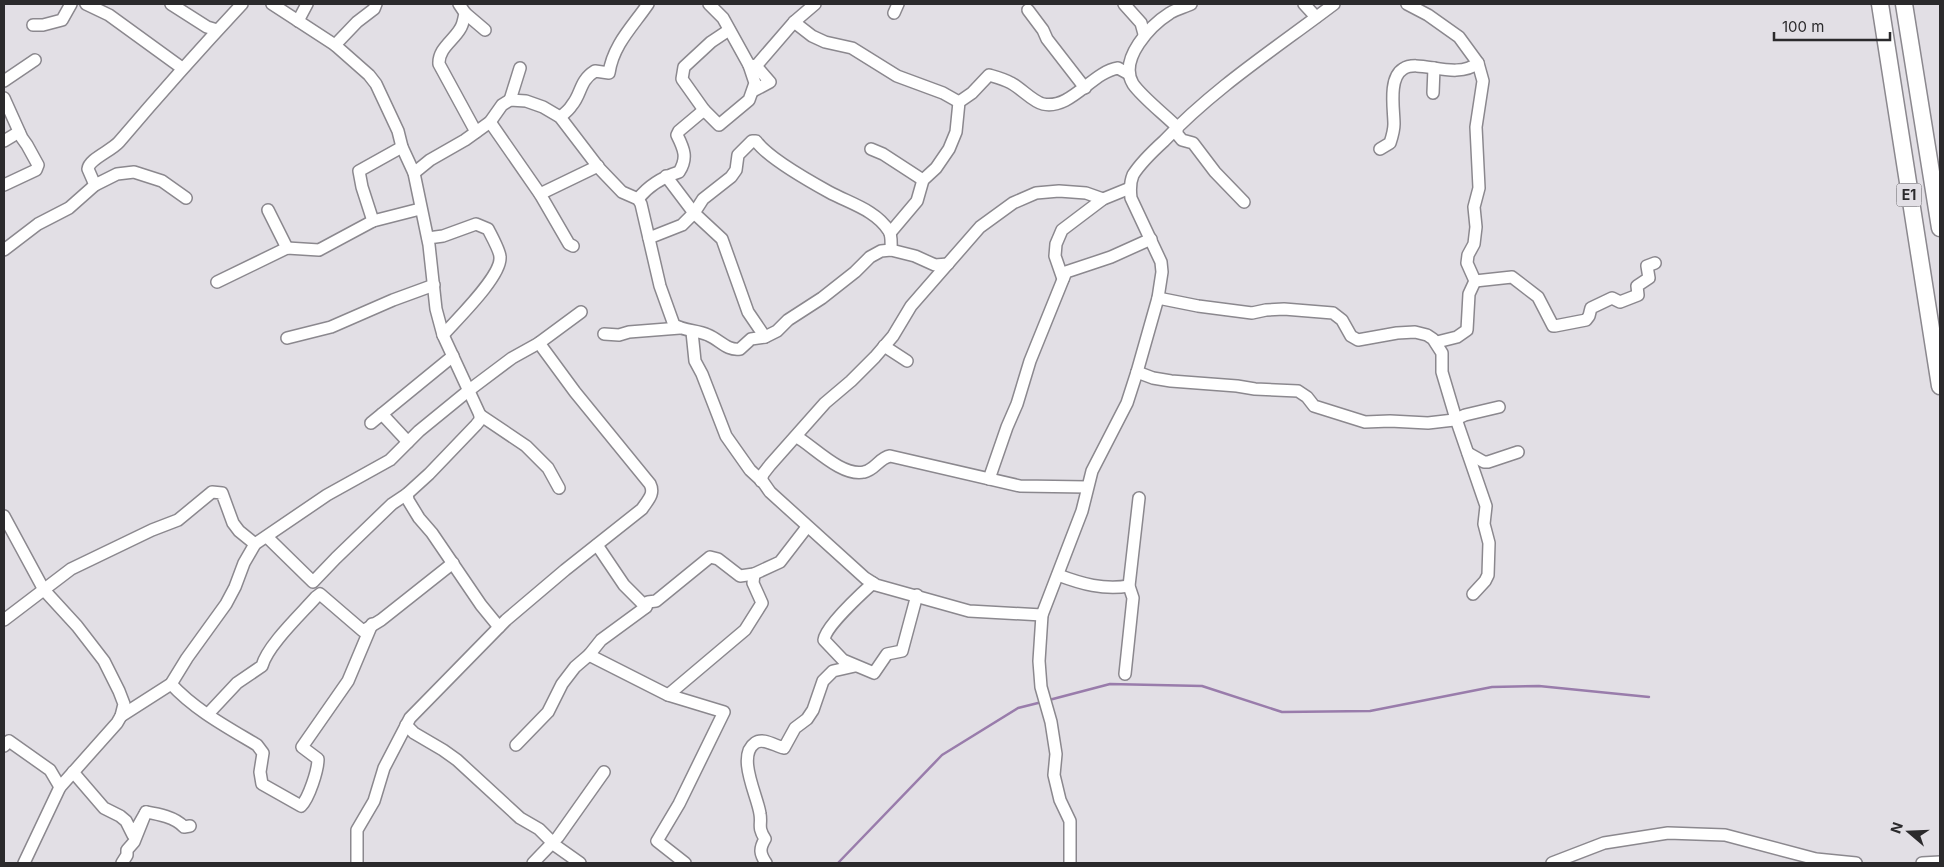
<svg xmlns="http://www.w3.org/2000/svg" width="1944" height="867" font-family="Inter,sans-serif">
<style>
.lines{fill:none;stroke-linecap:round;stroke-linejoin:round}
.stream{stroke:#997cab;stroke-width:2.5}
.minor-casing{stroke:#8b888e;stroke-width:14}
.highway-casing{stroke:#8b888e;stroke-width:19}
.minor{stroke:#fff;stroke-width:11}
.highway{stroke:#fff;stroke-width:16}
.labels{text-anchor:middle;stroke-width:5;stroke-linejoin:round;paint-order:stroke}
.shield{fill:#e2dfe5;stroke:#626064;stroke-width:1}
.shield-label{font-size:14px;font-weight:bold;fill:#2b2a2c}
</style>
<rect width="100%" height="100%" fill="#e2dfe5"/>
<g class="lines">
<g class="stream">
<polyline points="1049,700 1110,684 1202,686 1282,712 1370,711 1492,687 1539,686 1649,697"/>
<polyline points="838,863 942,755 1018,708 1042,702"/>
</g>
<defs>
<g id="minor">
<polyline points="86,4 109,15 182,68"/>
<polyline points="171,4 207,27 217,30"/>
<path d="M459,4L465,13C464,18 463,25 460,29C453,41 438,49 439,64L476,132"/>
<polyline points="709,4 723,18 749,65"/>
<polyline points="1124,4 1141,23 1144,34"/>
<path d="M1191,4C1185,7 1176,9 1170,13C1151,25 1118,59 1133,84C1142,97 1165,115 1177,127V134L1182,140L1193,143L1215,172L1244,202"/>
<polyline points="1304,4 1316,17"/>
<polyline points="1407,4 1428,15 1459,37 1478,63 1483,81 1476,127 1479,188 1474,207 1476,227 1474,244 1468,255 1467,263 1475,281 1469,294 1467,330 1457,337 1437,342"/>
<polyline points="1028,10 1043,30 1047,39 1085,88"/>
<polyline points="465,13 485,30"/>
<polyline points="894,13 898,4"/>
<polyline points="298,21 307,4"/>
<polyline points="794,22 812,36 825,42 852,48 897,76 943,93 959,102"/>
<polyline points="33,25 43,25 62,20 71,4"/>
<polyline points="335,45 357,22 374,9 376,4"/>
<polyline points="4,81 35,60"/>
<polyline points="753,91 770,82 756,66"/>
<polyline points="1433,93 1434,68"/>
<polyline points="4,98 22,138 27,145 38,165 36,170 4,185"/>
<polyline points="510,100 520,68"/>
<polyline points="704,110 682,79 684,67 711,42 729,30"/>
<path d="M560,117C564,114 569,110 572,105C582,93 579,81 595,71L609,73C613,45 633,26 648,4"/>
<polyline points="490,122 540,194 569,244 573,246"/>
<polyline points="4,141 19,132"/>
<polyline points="871,149 883,154 923,180"/>
<path d="M1380,149L1390,143C1392,137 1394,130 1394,124C1394,110 1388,78 1403,69C1419,58 1455,81 1478,63"/>
<path d="M414,173L430,160L465,140L490,122L502,105L510,100L526,101L543,107L560,117L599,168L622,192L638,199L641,204L660,286L674,325C685,331 697,330 708,335C720,340 727,351 740,349L751,339L765,337L777,331L788,320L822,298L855,272L870,257L881,251L891,250L915,256L935,265L948,264"/>
<polyline points="666,176 694,213 722,239 748,312 765,337"/>
<path d="M95,185L88,169C89,159 111,151 119,142C159,95 200,49 242,4"/>
<polyline points="540,194 598,166"/>
<path d="M638,199C649,185 663,177 679,172C688,158 684,149 677,135L679,131L704,110L719,125L749,100L755,83L749,65L756,66L794,22L815,4"/>
<polyline points="268,210 287,248"/>
<polyline points="373,221 362,187 359,171 402,147"/>
<path d="M890,233L917,201L923,180L936,168L949,149L956,132L959,102L972,93L989,75C996,77 1004,79 1011,83C1021,88 1033,102 1043,104C1071,110 1092,72 1118,68L1129,74"/>
<path d="M428,238L443,236L476,224L488,229C491,235 500,251 500,257C502,276 456,320 443,335"/>
<path d="M649,238L682,225L694,213L703,199L731,177L736,170L738,155L752,141H756C768,158 809,181 829,192C849,203 876,210 889,231C892,236 891,244 891,250"/>
<polyline points="4,250 38,224 69,208 95,185 117,174 134,172 162,181 186,198"/>
<polyline points="1063,279 1055,256 1056,244 1062,230 1103,199 1130,188"/>
<polyline points="1475,281 1512,277 1538,297 1553,326 1555,326 1586,320 1589,316 1591,308 1612,298 1620,302 1638,295 1637,286 1649,278 1647,266 1655,263"/>
<polyline points="217,282 287,248 319,250 373,221 420,209"/>
<polyline points="1158,298 1198,306 1252,313 1266,310 1284,309 1333,313 1342,320 1351,336 1358,340 1397,333 1415,332 1427,335 1433,339 1442,353 1442,372 1456,419 1486,506 1484,524 1489,543 1488,575 1485,581 1473,594"/>
<polyline points="692,332 695,361 702,374 726,436 750,470 763,482 770,492 865,578 876,585 969,611 1042,615"/>
<polyline points="604,334 619,335 629,332 680,328"/>
<polyline points="287,338 331,327 393,300 434,285"/>
<polyline points="884,346 907,361"/>
<polyline points="1137,372 1153,378 1171,381 1237,386 1255,389 1298,391 1307,397 1314,406 1365,422 1390,421 1428,423 1454,420 1465,415 1499,407"/>
<polyline points="382,414 408,442"/>
<polyline points="480,415 526,446 548,468 559,488"/>
<polyline points="371,423 453,356"/>
<path d="M797,437C814,447 842,477 864,472C875,470 879,458 890,456L1020,486L1087,487"/>
<polyline points="1468,453 1484,462 1488,462 1518,452"/>
<polyline points="989,479 1007,427 1017,404 1030,361 1066,272 1111,257 1151,239"/>
<polyline points="761,481 763,474 770,465 825,403 851,381 875,357 893,336 911,306 980,227 1013,203 1036,193 1059,191 1086,193 1103,199"/>
<polyline points="407,494 408,500 419,518 432,533 481,605 499,627"/>
<polyline points="4,516 44,590 77,626 104,661 119,691 124,704 121,716 117,723 60,787 24,863"/>
<polyline points="267,537 313,582 336,558 392,504 407,494 429,474 476,425 480,420 480,415 443,335 436,309 429,245 414,173 402,147 398,131 376,84 369,75 335,45 272,4"/>
<path d="M1058,575C1082,584 1103,590 1129,586"/>
<path d="M873,583C862,593 825,627 824,640L843,660L874,673L887,654L902,651L917,595"/>
<polyline points="646,607 648,602 656,601 710,557 718,559 740,576 754,574 780,562 807,527"/>
<polyline points="4,620 71,569 152,530 178,520 212,492 222,493 233,523 239,531 255,544"/>
<polyline points="589,655 668,695 724,712 679,804 657,841 685,863"/>
<polyline points="1125,674 1133,598 1129,586 1139,498"/>
<path d="M171,684C195,710 227,727 257,745L263,753L260,772L262,784L301,806C309,798 318,770 318,759L302,747L348,681L372,624"/>
<polyline points="668,695 745,630 762,603 753,583 754,574"/>
<path d="M208,714L237,683L262,666C267,646 301,614 316,597L320,594L363,631L381,620L453,563"/>
<polyline points="121,716 171,684 187,658 226,604 235,587 244,563 255,544 327,495 390,460 419,431 468,391 512,358 539,343 581,312"/>
<polyline points="406,725 414,733 443,750 457,760 520,818 539,829 556,846 580,863"/>
<polyline points="516,745 548,712 562,684 575,667 589,655 601,640 646,607 624,585 597,545"/>
<polyline points="4,746 9,741 50,770 60,787"/>
<polyline points="73,772 104,808 120,816 126,821 133,835 146,812"/>
<path d="M122,863L127,855V850L134,842L146,812C158,814 175,817 184,827L190,826"/>
<path d="M357,863V830L374,801L384,768L410,718L506,620L565,570L642,509C648,500 655,494 650,484L575,392L539,343"/>
<polyline points="533,863 558,837 604,772"/>
<path d="M766,863C760,854 759,849 765,839C757,826 762,825 760,814C758,797 736,756 755,743C763,737 775,746 784,748L795,728L807,719L813,710L823,681L833,671L855,666"/>
<path d="M1070,863V821L1060,800L1054,775L1056,754L1051,722L1041,687L1039,661L1042,615L1082,511L1092,471L1127,403L1137,372L1158,298L1162,272L1161,262L1131,198C1130,190 1130,182 1133,175C1141,162 1153,151 1164,141C1214,88 1276,48 1334,4"/>
<polyline points="1552,863 1604,843 1668,833 1725,835 1816,859 1856,863"/>
<polyline points="1922,863 1940,862"/>
</g>
<g id="highway">
<polyline points="1880,4 1940,386"/>
<polyline points="1904,4 1940,228"/>
</g>
</defs>
<use href="#minor" class="minor-casing"/>
<use href="#highway" class="highway-casing"/>
<use href="#minor" class="minor"/>
<use href="#highway" class="highway"/>
</g>
<g class="labels">
<rect class="shield" x="1896.5" y="183.5" width="25" height="23" rx="4"/>
<g class="shield-label">
<text x="1909" y="200">E1</text>
</g>
</g>
<rect width="1944" height="867" fill="none" stroke="#2b2a2c" stroke-width="10"/>
<g transform="translate(1909 832) rotate(289)" stroke="#e2dfe5" stroke-width="4" paint-order="stroke">
<path d="M0-4L9 19L0 12L-9 19Z" fill="#2b2a2c"/>
<text y="-8" font-size="14" font-weight="bold" text-anchor="middle" fill="#2b2a2c">N</text>
</g>
<path d="M1774 32v8h116v-8" fill="none" stroke="#2b2a2c" stroke-width="2.5"/>
<text x="1782" y="32" font-size="15" fill="#2b2a2c" stroke="#e2dfe5" stroke-width="4" paint-order="stroke">100 m</text>
</svg>
